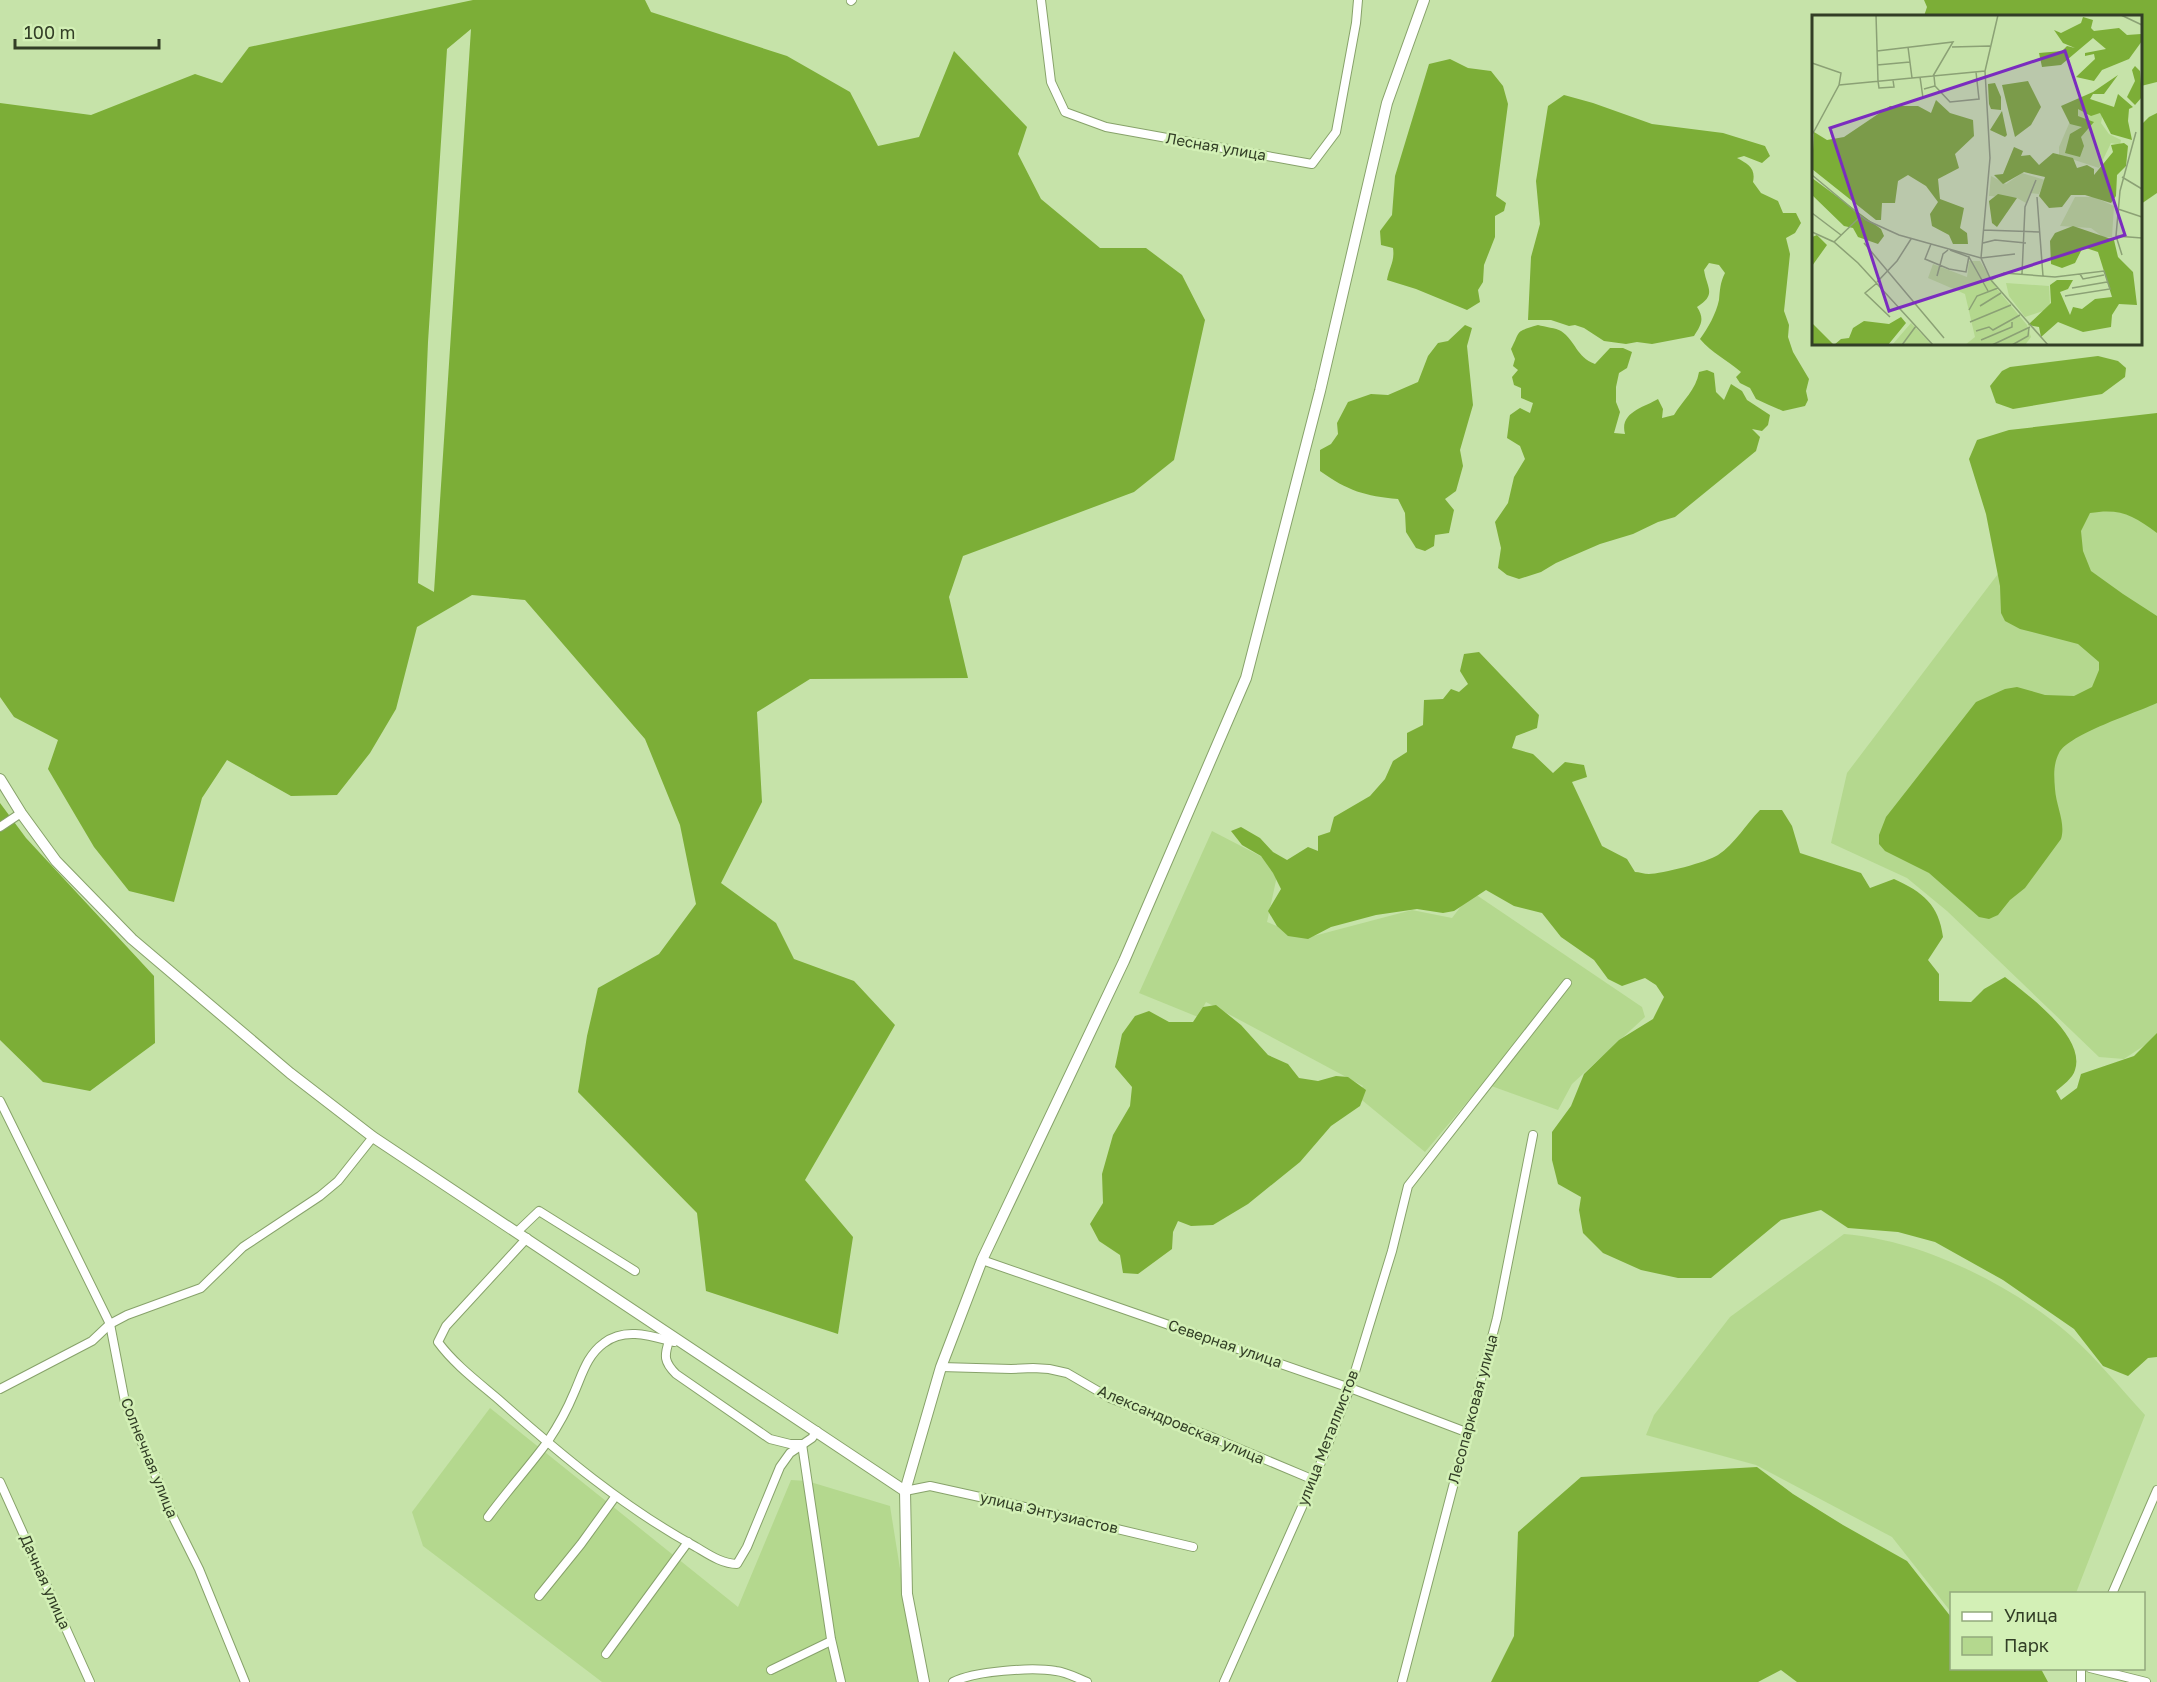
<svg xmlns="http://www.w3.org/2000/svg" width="2157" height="1682" font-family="'Golos Text',sans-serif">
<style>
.green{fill:#b4d88e}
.forest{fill:#7cae37;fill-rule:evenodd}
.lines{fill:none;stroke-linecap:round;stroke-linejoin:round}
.street-casing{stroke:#87a26a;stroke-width:10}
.secondary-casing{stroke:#87a26a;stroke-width:12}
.street{stroke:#fff;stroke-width:8}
.secondary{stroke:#fff;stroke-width:10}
.labels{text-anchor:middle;stroke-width:5;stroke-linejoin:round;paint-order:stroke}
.street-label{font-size:15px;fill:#323e26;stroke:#d3f0b6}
.inset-road{fill:none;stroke:#8ba175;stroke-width:1.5}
.view{fill:#7b2cbf;fill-opacity:0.15;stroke:#7b2cbf;stroke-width:3}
.inset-edge{fill:none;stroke:#323e26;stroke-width:3}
</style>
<rect width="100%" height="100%" fill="#c6e3a9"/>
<g class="green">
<polygon points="2108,476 2157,511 2157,1037 2124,1059 2099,1057 1947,911 1907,878 1831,843 1847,773 2026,537"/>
<polygon points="1212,831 1268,860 1277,876 1267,922 1306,938 1412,910 1452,918 1472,892 1642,1007 1645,1017 1572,1084 1558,1110 1483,1083 1425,1152 1357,1096 1363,1086 1206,1002 1198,1017 1139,993"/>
<path d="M1844,1234C1922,1240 2012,1285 2070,1335C2096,1358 2121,1389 2145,1415L2076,1593L1952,1594L1951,1612L1892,1537L1756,1465L1646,1435L1654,1415L1730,1317Z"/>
<polygon points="490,1408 738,1607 791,1480 807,1481 890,1506 918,1682 602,1682 423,1546 412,1512"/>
</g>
<g class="forest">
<path d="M473,0H645L651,12L787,56L850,92L878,146L919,137L954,51L1027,127L1018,154L1041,199L1100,248H1146L1182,275L1205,320L1174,460L1134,492L963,556L949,597L968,678L810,679L757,712L762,802L721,883L776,923L794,959L854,981L895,1025L805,1180L853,1237L838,1334L706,1291L697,1213L578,1092L587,1036L598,988L659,954L696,904L680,825L645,739L525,600L472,595L417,627L396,709L370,753L337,795L291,796L227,760L202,798L174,902L129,891L94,847L48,769L58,740L14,717L0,697V103L91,115L195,74L222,83L249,47ZM471,29L434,592L418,583L428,342L447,49Z"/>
<polygon points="1924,0 2157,0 2157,82 2141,86 2140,16 1924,16 1927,7"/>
<path d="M1450,59L1468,68L1491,71L1503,86L1508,104L1496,196L1506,203L1504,211L1495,216V237L1484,265L1483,282L1478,290L1480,302L1467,310L1416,289L1387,280C1389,268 1395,261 1393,248L1381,245L1380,231L1392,215L1395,176L1429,64Z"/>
<path d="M1564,95L1593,103L1652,124L1723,133L1765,146L1770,156L1762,163L1744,156L1737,158C1748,164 1756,168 1753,182L1761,193L1778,201L1783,213H1796L1801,223L1795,233L1786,238L1790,254L1784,311L1789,325L1788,337L1793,352L1809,379L1806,391L1808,400L1805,406L1783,411L1769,405L1756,399L1750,388L1740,383L1736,377L1741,372C1727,360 1712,353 1700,339C1708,328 1716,314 1719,300C1720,290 1720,283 1725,273L1719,265L1709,263L1704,270C1707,289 1717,294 1697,307C1705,319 1701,325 1694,336L1652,344L1637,342L1626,344L1604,341L1584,328L1575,325L1569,326L1551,320H1528L1531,257L1540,224L1536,181L1548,106Z"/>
<polygon points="2157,113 2157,193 2141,204 2141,125 2149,117"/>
<path d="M1465,325L1472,328L1467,346L1473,405L1460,450L1463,466L1456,491L1445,499L1454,510L1449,533L1435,535L1434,546L1425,551L1416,548L1406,532L1405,513L1398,499C1365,496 1348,491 1320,471V450L1331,444L1338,434L1337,423L1348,402L1371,394L1388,395L1418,382L1428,356L1438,343L1448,341Z"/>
<path d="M1538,325C1545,327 1556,328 1561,331C1576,341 1576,357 1595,364L1610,348H1623L1632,352L1627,368L1619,373L1616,387V402L1620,412L1614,433L1625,434C1619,412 1645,407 1658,399L1663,409L1662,418L1674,415C1683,400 1696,390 1699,372L1707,370L1714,373L1716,392L1724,400L1731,384L1742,391L1747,400L1770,415L1768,425L1762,431L1752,429L1760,437L1756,451L1675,517L1658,522L1633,534L1600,544L1556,563L1541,572L1519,579L1507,575L1498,568L1501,548L1495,522L1508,503L1514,477L1525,459L1520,446L1507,438L1510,415L1520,408L1530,413L1533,403L1521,398V388L1514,385L1512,377L1518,370L1513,366L1515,359L1511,349C1521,330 1514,332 1538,325Z"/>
<polygon points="2098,356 2118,361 2126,368 2125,377 2102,394 2013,409 1996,403 1990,386 2002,371 2010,367"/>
<path d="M2157,413V533C2133,515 2120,508 2090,513L2081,531L2083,551L2091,571L2123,594L2157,616V703C2136,713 2069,734 2059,753C2053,765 2054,776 2055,789C2056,806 2066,823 2061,839L2025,888L2010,900L1998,915L1989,919L1979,917L1929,873L1885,851L1879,844V835L1886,817L1976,702L2005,689L2017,687L2045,695L2074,696L2092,687L2099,670V662L2078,644L2020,629L2005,621L2001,613L2000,586L1986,514L1969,459L1977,440L2009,430Z"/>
<path d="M1479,652L1539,715L1537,728L1516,736L1512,748L1533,754L1553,773L1565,762L1584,765L1587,777L1572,782L1602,846L1627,859L1635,872C1639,872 1644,874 1649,874C1661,874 1708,862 1718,855C1735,844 1746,824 1760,810H1782L1792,826L1800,853L1861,873L1870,888L1894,879C1923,892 1939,905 1943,937L1928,960L1939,974V1001L1971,1002L1984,989L2005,977C2028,995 2086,1037 2075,1070C2073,1078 2062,1086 2056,1091L2061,1100L2077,1088L2081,1074L2134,1056L2157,1033V1357L2148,1358L2128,1376L2103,1366L2074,1329L2003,1280L1935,1242L1898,1232L1848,1228L1821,1210L1781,1220L1711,1278H1678L1641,1270L1603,1253L1583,1233L1579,1210L1581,1197L1558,1184L1552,1160V1132L1571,1106L1584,1074L1619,1040L1653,1019L1664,997L1656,985L1645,978L1622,986L1608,979L1594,960L1561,937L1542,913L1514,906L1486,890L1454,911L1443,913L1417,909L1376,915L1331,927L1308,939L1288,936L1277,926L1268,911L1281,889L1273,873L1261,856L1242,845L1231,831L1241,827L1260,838L1273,852L1287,860L1308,847L1318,851V836L1330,832L1334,817L1370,796L1385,779L1393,761L1407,752V733L1423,725L1424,700L1443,699L1451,689L1459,692L1468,684L1460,671L1464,654Z"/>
<polygon points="0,803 26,838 154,976 155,1043 90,1091 43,1082 0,1040"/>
<polygon points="1216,1005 1241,1025 1268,1055 1288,1064 1299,1078 1318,1081 1336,1076 1348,1077 1366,1090 1360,1106 1331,1126 1300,1162 1248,1204 1213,1225 1191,1226 1178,1221 1173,1232 1172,1249 1138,1274 1123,1273 1120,1255 1099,1241 1090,1224 1103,1203 1102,1174 1113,1135 1130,1106 1132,1087 1115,1067 1122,1034 1135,1016 1149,1011 1169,1022 1193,1022 1203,1007"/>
<polygon points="1757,1467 1793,1494 1843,1525 1907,1561 1951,1617 1952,1668 2041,1669 2048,1682 1797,1682 1781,1670 1758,1682 1491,1682 1514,1636 1518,1532 1581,1477"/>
</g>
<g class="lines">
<defs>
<g id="street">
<polyline points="1041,0 1051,82 1065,112 1106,127 1312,164 1336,132 1356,23 1358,0"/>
<polyline points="851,1 852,0"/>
<polyline points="0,827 21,813"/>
<polyline points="0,1101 110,1324 125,1402 173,1517 199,1569 245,1682"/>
<polyline points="517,1232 539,1211 635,1271"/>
<path d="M527,1238L446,1326L438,1342C454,1364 478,1382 498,1399C560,1454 623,1507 696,1547C708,1554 722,1564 737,1564L747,1547L780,1467L790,1453L812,1438L817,1431"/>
<polyline points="982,1260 1350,1388 1466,1432"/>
<path d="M669,1341C664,1356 664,1362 676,1374L770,1439L790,1444H802L831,1639L841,1682"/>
<polyline points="941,1367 1011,1369 1033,1368 1049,1369 1067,1373 1110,1398 1214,1438 1314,1480"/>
<polyline points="0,1389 92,1341 110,1324 127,1315 201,1288 243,1247 320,1196 338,1181 373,1137"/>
<polyline points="0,1482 90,1682"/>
<polyline points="905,1491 930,1486 1016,1505 1193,1547"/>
<path d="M488,1517C507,1491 529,1467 548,1441C558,1426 567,1410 574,1393C582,1375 587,1355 604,1343C625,1327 651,1336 674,1342"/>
<polyline points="2112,1594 2157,1490"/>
<polyline points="539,1596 581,1544 615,1497"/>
<polyline points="606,1654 688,1542"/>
<polyline points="2090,1668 2146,1682"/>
<polyline points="771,1670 831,1641"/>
<path d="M953,1682C974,1671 1032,1667 1056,1671C1066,1672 1077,1678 1087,1682"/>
<polyline points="1224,1682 1314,1480 1350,1388 1392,1251 1408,1186 1567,983"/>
<polyline points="1402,1682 1497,1318 1533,1135"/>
<polyline points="2081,1682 2081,1668"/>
</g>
<g id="secondary">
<polyline points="0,779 21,813 56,861 132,939 290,1073 373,1137 905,1491"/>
<polyline points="924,1682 907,1594 905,1491 941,1367 982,1260 1124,961 1246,678 1320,391 1387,103 1424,0"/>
</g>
</defs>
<use href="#street" class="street-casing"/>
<use href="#secondary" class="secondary-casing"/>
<use href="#street" class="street"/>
<use href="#secondary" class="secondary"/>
</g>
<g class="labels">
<g class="street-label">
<text transform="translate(1216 147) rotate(10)" y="5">Лесная улица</text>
<text transform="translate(1225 1344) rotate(19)" y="5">Северная улица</text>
<text transform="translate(1473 1409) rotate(-75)" y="5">Лесопарковая улица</text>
<text transform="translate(1181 1425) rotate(23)" y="5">Александровская улица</text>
<text transform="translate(1328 1438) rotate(-69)" y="5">улица Металлистов</text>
<text transform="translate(149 1458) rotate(68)" y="5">Солнечная улица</text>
<text transform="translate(1049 1513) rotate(13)" y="5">улица Энтузиастов</text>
<text transform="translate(45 1582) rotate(66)" y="5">Дачная улица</text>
</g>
</g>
<g transform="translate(1812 15)">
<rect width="330" height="330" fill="#c6e3a9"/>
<path d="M265,90L291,98L289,108L297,119L309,125L308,130L299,128L287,153L247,140V132ZM210,158L233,165L227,179L218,178L214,188L205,183L177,181L179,161L194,169ZM263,182H282L302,191L300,222H291L279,213L248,211ZM157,246H168L185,274L215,310L219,322L213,330H153L163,322L153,279L116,263L121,249L155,262ZM194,268L237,271L238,289L231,296L213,302L197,281ZM99,308L120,330H80Z" fill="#b4d88e"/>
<path d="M271,2L281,5L279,13L282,16L307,13L315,20L329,19L330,26L317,44L290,55L282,66L264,62L283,44L282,39L273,41V38L294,34L281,23L249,50L230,52L227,38L250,36L255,31L263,33L251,28L242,15L249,18L269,8ZM323,51L328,56L330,82L323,90L315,82L323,66L320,55ZM306,60L292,79H281L278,84L302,92L306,79L321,92L317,94L316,106L320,125L299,119L288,98L279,101L266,94V101L282,107L269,122L272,131L268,142L253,138L258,119L270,112L258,109L249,91L281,77ZM216,66L229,92L219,110L203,122L190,70ZM183,68L189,82V95L179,94L177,89L176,69ZM124,85L138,98L161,105L162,121L143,139L147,153L126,164L128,184L152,193L148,213L155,218L156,229H141L137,220L120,211L118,199L126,187L114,171L96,160L86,166L83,188H70L69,205H64L0,154L2,117L15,125L32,122L78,91H106L119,98ZM190,96L195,120L193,122L178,115ZM312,128L316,131L314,151L305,160L304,181L299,188L273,180H259L250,192L237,193L227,181L233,162L212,157L191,169L182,160L191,159L202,132L211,136L209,141L218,140L227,150L241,138L261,143L265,153L275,150L282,154V160L301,137L299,130ZM0,163L69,214L72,221L66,229L46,222L41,213L32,211L0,180ZM186,179L205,183L185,212L180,208L177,186ZM261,211L302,225L306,242L321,257L325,290L307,289L300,300L299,312L271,317L246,307L229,322L227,312L216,310L239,288L238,270L245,265H261L256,274L248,277L258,300L261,292L270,294L283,284L300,282L286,237L271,232L263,248L250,253L239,249L238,226L243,218ZM5,220L15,230L0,251V222ZM89,302L94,308L76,330H0V308L22,330L29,324L37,323L41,313L52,306L77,309Z" fill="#7cae37"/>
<path class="inset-road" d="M64,0L66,66M186,0L173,56L178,143L169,243L179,265L236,330M309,0L330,10M96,32L100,63M140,32L178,31M65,36L141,27L121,61M0,48L29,58L27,70L0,120M65,50L98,47M108,62L111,83M66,66L67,73L82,72L81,65M27,70L173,56M123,71L138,87L167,84L164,57M112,74L123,71L122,61M0,160L54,205L87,220L169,243L203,239M310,162L330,174M225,182L231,261M306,194L330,202M0,198L29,220M171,215L228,217M0,217L22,227L46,248L121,330M304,221L330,223M22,227L49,201M52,228L132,323M171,228L183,225L214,228M119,229L113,244L137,254L154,257L157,241M138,235L157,242L176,276M310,240L304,221L308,176L324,117M210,259L213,192L224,165M268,259L271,264L292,260M125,261L131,239L136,235M179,265L192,258L243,262L292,256L298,274L253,281M65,267L85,246L99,224M65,268L53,278L78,302M260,273L295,267M168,291L189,278M157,295L165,281L186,273M158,307L199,290M164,316L177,312L181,315L208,300M169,325L200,312V307M90,330L104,311M180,330L218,312M200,330L216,321L217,313"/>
<path class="view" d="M253,36L313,220L77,296L18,113Z"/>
<rect width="330" height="330" class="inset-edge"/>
</g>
<rect x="1950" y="1592" width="195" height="78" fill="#d3f0b6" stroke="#93a97c" stroke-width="1.5"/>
<rect x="1962" y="1612" width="30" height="9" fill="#ffffff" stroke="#93a97c" stroke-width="1.5"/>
<text x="2004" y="1622" font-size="18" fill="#323e26">Улица</text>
<rect x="1962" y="1637" width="30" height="18" fill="#b4d88e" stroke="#93a97c" stroke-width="1.5"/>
<text x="2004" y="1652" font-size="18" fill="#323e26">Парк</text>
<path d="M15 39v9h144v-9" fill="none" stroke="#323e26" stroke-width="3"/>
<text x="24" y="39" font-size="18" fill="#323e26" stroke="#d3f0b6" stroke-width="4.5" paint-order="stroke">100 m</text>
</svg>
